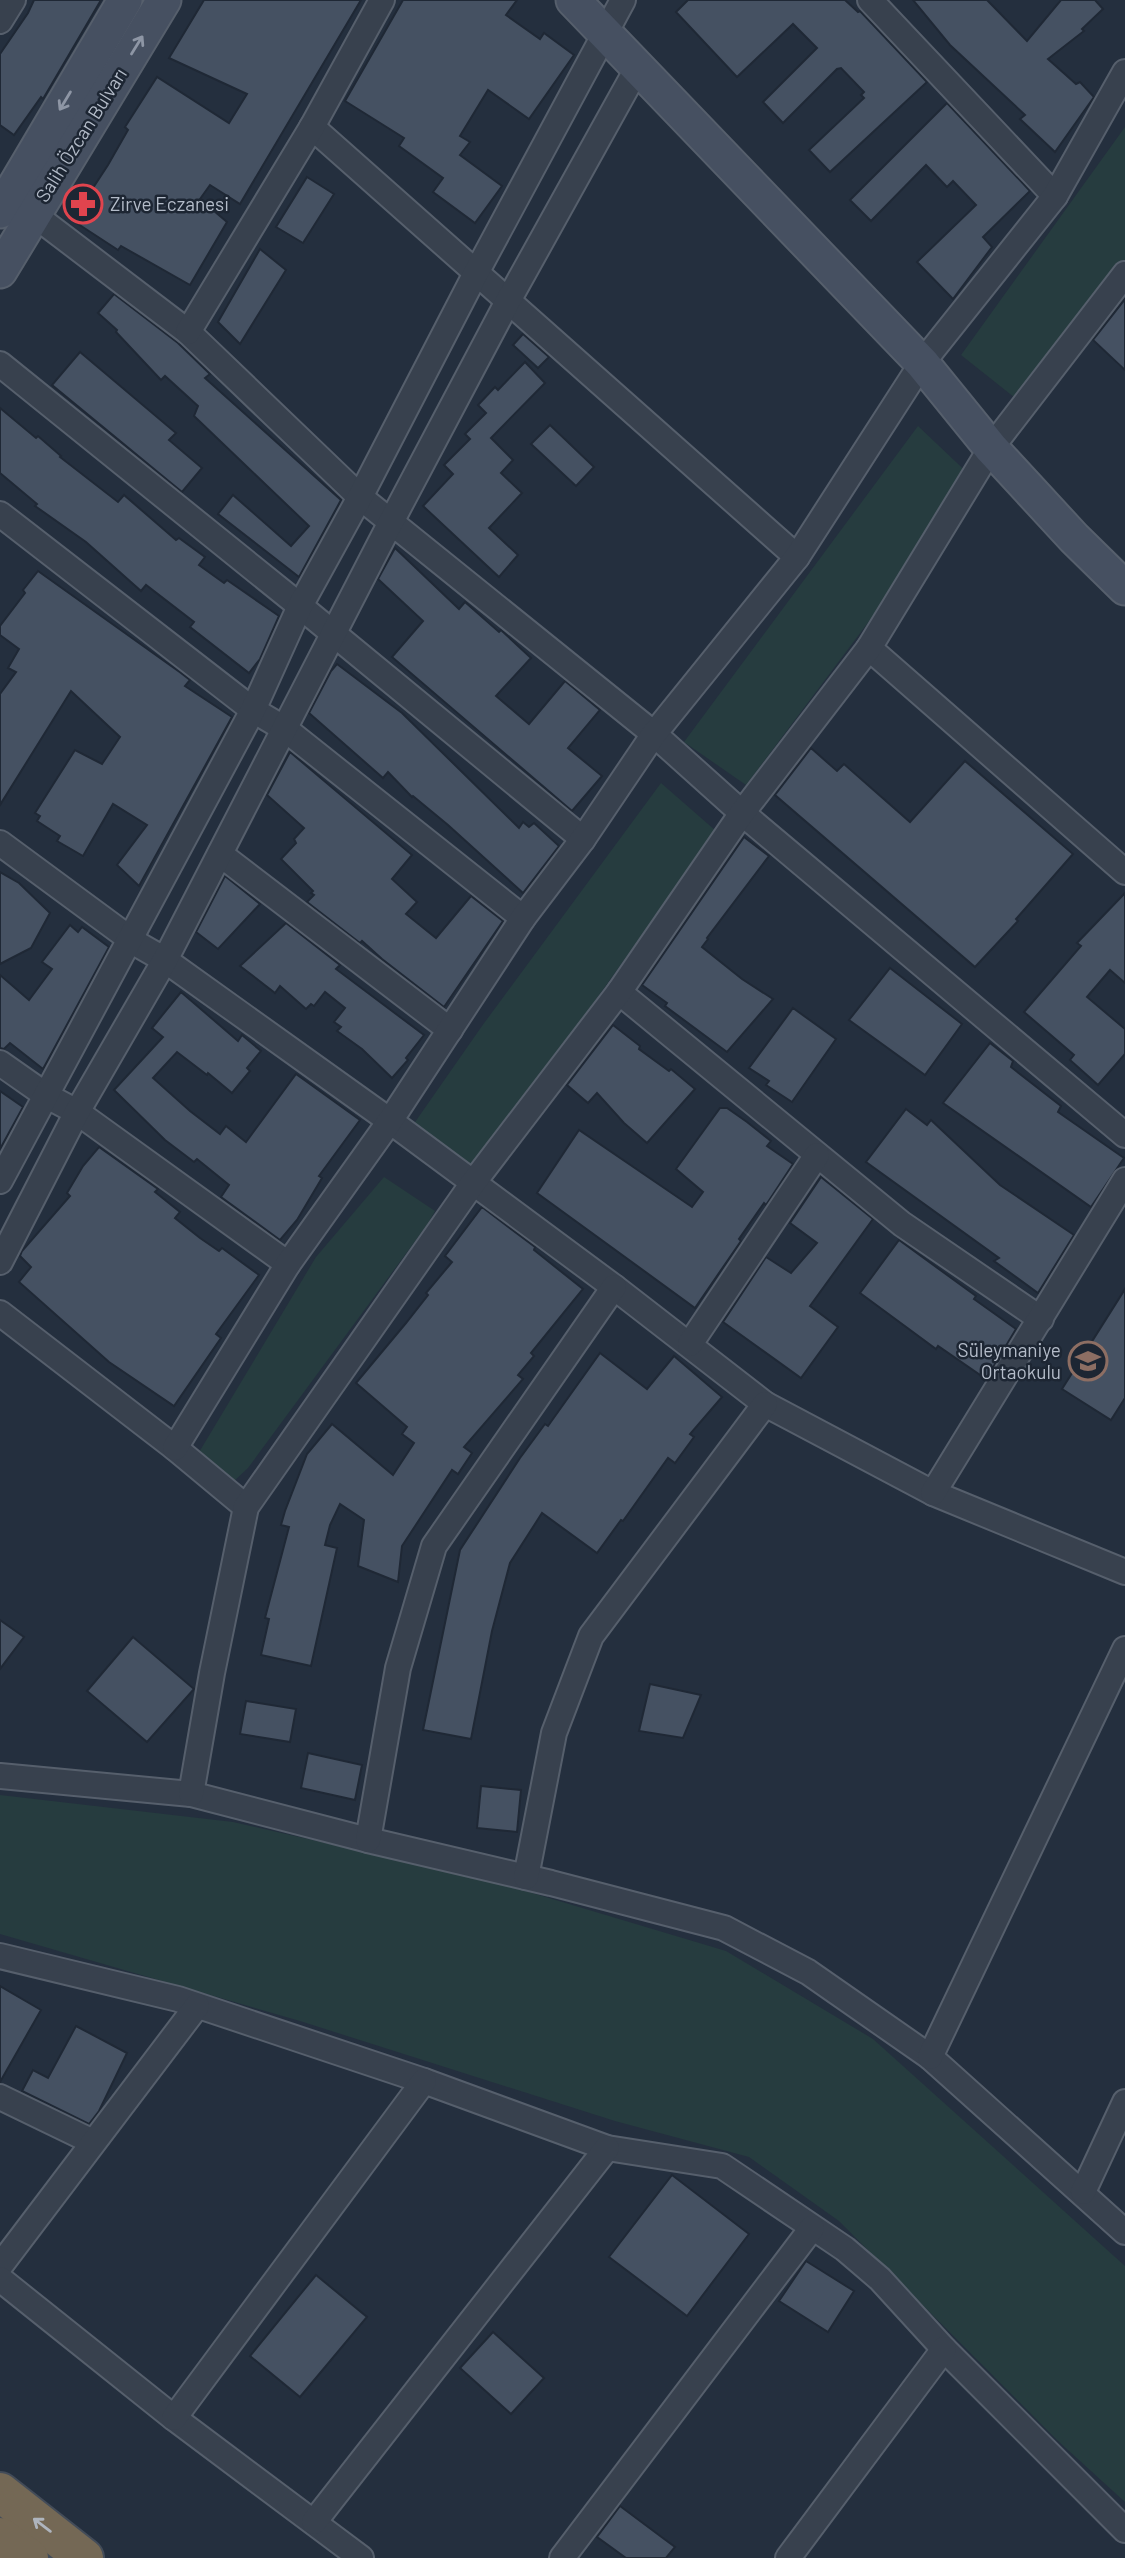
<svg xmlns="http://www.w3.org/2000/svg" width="1125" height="2558" font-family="Barlow,sans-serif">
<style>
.green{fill:#263c3f}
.building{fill:#455162;stroke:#1f2835;stroke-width:2}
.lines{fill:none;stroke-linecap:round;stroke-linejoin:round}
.street-casing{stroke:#565f6c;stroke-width:28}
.secondary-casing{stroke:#565f6c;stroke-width:37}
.highway-casing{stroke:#434c59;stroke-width:42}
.street{stroke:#38414e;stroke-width:24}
.secondary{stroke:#465061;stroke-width:33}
.highway{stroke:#746855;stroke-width:38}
.oneway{stroke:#8e96a5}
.oneway2{stroke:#aeb4bd}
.labels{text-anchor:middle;stroke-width:5;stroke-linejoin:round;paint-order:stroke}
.street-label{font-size:19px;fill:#b4bcc9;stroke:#1d2633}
.poi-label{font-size:19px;fill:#b4bcc9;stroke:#1d2633;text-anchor:start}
</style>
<rect width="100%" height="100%" fill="#242f3e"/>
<g class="green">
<polygon points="1125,127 1125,266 1024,405 961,355"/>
<polygon points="918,426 975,480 746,785 684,742"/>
<polygon points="661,783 716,831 478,1165 468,1171 413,1125 482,1026"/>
<polygon points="384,1177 435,1211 427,1225 248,1468 233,1482 195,1459 316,1257"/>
<polygon points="0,1795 233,1822 489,1880 726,1951 873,2039 1125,2266 1125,2502 1057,2440 839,2221 749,2157 615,2121 300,2021 0,1934"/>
</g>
<g class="building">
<polygon points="34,0 101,0 43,99 41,97 14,135 0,125 0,54 28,13"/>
<polygon points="204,0 361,0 240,204 210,185 200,199 227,222 190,285 121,246 118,250 72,220 108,165 128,130 125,127 157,77 229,123 247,94 169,58"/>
<polygon points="403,0 517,0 506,15 540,39 544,33 574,55 529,119 488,90 460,136 470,142 460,155 502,186 475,223 433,192 443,178 399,146 404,138 345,101"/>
<polygon points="688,0 845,0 858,12 860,11 927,82 830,172 809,150 864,98 861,95 864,92 841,68 837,69 783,123 763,102 817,48 793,24 737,77 676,12"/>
<polygon points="913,0 987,0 1027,41 1061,0 1095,0 1103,9 1082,29 1084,31 1048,59 1076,84 1080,82 1094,97 1055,152 1020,119 1025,115 950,45"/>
<polygon points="947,103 1030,191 983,237 992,247 953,299 917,262 976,205 953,181 947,187 926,165 871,221 850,200"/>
<polygon points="307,177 334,194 303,243 276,227"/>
<polygon points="260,249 286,270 240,344 218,322"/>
<polygon points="114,294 178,343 210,374 205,378 341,500 299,577 218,514 233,495 291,546 309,526 194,416 198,406 165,376 161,380 116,332 117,330 98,313"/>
<polygon points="1125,299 1125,370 1093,340"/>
<polygon points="523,334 549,357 538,368 513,345"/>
<polygon points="80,352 176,433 169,440 202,468 182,492 52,385"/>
<polygon points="525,362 545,383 491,438 513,460 501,473 522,493 489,528 518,555 499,577 423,506 453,474 444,465 470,439 465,434 486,413 478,405 495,387 498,390"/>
<polygon points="0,408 36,438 38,436 61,456 60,457 118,502 124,495 176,540 179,538 205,557 199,565 224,583 227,580 279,616 260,659 249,673 190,627 194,622 146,585 141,591 86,542 35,506 37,504 0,473"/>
<polygon points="550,425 594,467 576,486 531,444"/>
<polygon points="395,548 459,609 465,602 499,632 501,630 531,658 496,696 529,724 565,681 600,710 568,748 602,776 572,811 392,657 423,621 378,579"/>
<polygon points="38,571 181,673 190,680 185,686 232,717 139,886 117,865 147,825 113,804 83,856 57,841 60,836 37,821 40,816 35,813 75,750 102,764 120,737 71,691 0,805 0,694 16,672 8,668 19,649 0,635 0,626 25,593 23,590"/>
<polygon points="337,664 402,713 519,828 523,822 529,827 534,823 559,846 523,893 448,825 413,796 412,797 388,772 383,778 309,713 331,671"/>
<polygon points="811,748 837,771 844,764 910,822 965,761 1073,854 1016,919 1018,921 975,967 775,795"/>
<polygon points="290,752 412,855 392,879 417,902 406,914 436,938 471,896 503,921 444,1007 382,959 362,941 360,943 307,902 314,895 311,893 313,891 281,859 296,843 294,839 304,828 267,795"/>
<polygon points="744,837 769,856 707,938 708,939 702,947 742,979 773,999 727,1052 665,1006 667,1003 642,985"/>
<polygon points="0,872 19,883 50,913 31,948 0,964"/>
<polygon points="225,876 260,904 218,949 196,932"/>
<polygon points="1125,893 1125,983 1110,970 1087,997 1125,1029 1125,1054 1098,1085 1070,1060 1074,1055 1024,1012 1081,946 1077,943"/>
<polygon points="286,923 340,965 336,969 424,1035 406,1058 408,1060 392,1078 362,1049 337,1031 341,1027 334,1022 345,1008 325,992 314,1006 311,1004 306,1009 280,986 275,993 240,966"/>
<polygon points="70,925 78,932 82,927 109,947 43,1069 10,1043 4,1049 0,1048 0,975 29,1000 52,969 42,962"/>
<polygon points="890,968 962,1024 925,1075 849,1020"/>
<polygon points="181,992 238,1041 242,1035 261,1051 247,1068 250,1071 232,1093 208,1073 207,1075 177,1052 153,1078 190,1111 220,1134 226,1126 246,1142 296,1074 360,1120 319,1176 322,1178 297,1220 280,1240 221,1197 229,1185 197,1159 194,1162 165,1140 114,1090 163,1037 152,1028"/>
<polygon points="793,1008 836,1039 792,1102 766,1085 769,1081 749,1068"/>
<polygon points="613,1025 640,1046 639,1049 669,1071 671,1069 695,1089 647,1143 624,1123 597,1093 588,1103 567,1085"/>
<polygon points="990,1043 1013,1061 1011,1067 1061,1106 1058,1112 1124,1158 1091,1207 943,1103"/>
<polygon points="0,1091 23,1107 0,1149"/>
<polygon points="720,1108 727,1108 747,1122 771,1141 767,1146 793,1164 766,1205 764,1203 739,1239 741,1241 695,1308 537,1193 579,1130 692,1207 703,1192 676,1169"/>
<polygon points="906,1109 927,1125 931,1120 1000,1185 1074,1235 1038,1293 994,1261 999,1258 866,1162"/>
<polygon points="99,1147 158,1189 155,1192 180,1212 175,1218 200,1238 219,1251 222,1248 259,1275 216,1334 221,1338 174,1406 109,1362 19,1282 31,1267 20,1256 22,1251 70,1196 67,1193 83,1166"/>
<polygon points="821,1177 873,1219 810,1306 838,1327 801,1378 723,1322 766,1257 791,1273 817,1243 790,1223"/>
<polygon points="482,1207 535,1247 534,1250 583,1289 531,1353 534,1356 518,1375 523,1379 464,1447 472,1453 458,1474 452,1470 402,1546 398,1582 358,1566 364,1520 340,1504 330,1525 325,1545 337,1548 311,1666 261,1655 269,1619 265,1618 289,1527 281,1525 285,1511 307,1454 332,1424 393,1475 414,1443 402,1434 407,1427 356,1383 406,1323 428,1295 426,1293 452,1262 445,1256"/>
<polygon points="899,1240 976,1296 974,1299 1016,1329 986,1379 938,1346 936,1349 860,1293"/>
<polygon points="1125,1289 1125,1398 1111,1420 1062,1389"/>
<polygon points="600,1353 647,1389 674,1356 722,1397 690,1434 694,1437 675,1463 668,1458 623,1521 621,1520 597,1553 542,1513 510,1563 492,1631 471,1739 423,1730 460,1550 520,1458 545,1424 548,1426"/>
<polygon points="0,1620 24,1637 0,1669"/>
<polygon points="133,1637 194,1689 147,1742 87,1691"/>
<polygon points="650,1684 701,1695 683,1738 639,1731"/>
<polygon points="246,1701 296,1709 290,1742 240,1734"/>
<polygon points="308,1753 362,1765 355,1800 301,1788"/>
<polygon points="481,1786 521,1790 517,1832 477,1828"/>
<polygon points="0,1986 41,2010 0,2082"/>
<polygon points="76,2026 127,2053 99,2111 89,2124 22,2091 33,2070 48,2078"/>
<polygon points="672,2175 749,2234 687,2316 609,2257"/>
<polygon points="806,2261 854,2291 828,2332 779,2301"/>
<polygon points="316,2275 367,2317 300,2397 250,2356"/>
<polygon points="493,2332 544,2378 511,2414 460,2368"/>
<polygon points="620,2506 675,2547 666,2558 626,2558 597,2537"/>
</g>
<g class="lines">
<defs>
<g id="street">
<polyline points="870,0 1055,196"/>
<polyline points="0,21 13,0"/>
<polyline points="312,127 797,557"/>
<polyline points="33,214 188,332 360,497 654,734 742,813 1125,1135"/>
<polyline points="188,332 312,127 382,0"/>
<polyline points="0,364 300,606 583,839"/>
<polyline points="0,514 253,710 285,729 523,918"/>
<polyline points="869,648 1125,872"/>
<polyline points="0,843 137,944 165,960 390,1121 614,1287 765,1404 933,1493 1125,1572"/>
<polyline points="220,854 450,1030"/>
<polyline points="619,992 902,1224 1041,1319"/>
<polyline points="0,1063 47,1096 77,1112 288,1264"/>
<polyline points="0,1181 253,710 300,606 360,497 476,273 623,0"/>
<polyline points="0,1262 77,1112 165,960 391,522 508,301 638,67"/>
<polyline points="0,1313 175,1448 246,1507"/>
<polyline points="690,1344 817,1155"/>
<polyline points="175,1448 288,1264 390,1121 523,918 583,839 654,734 797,557 922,363 1055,196 1125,72"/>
<polyline points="933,1493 1125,1180"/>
<polyline points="0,1776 191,1794 368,1840 551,1883 724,1928 808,1972 930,2057 1125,2232"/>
<polyline points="191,1794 212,1673 246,1507 473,1183 619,992 742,813 869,648 991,448 1125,274"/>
<polyline points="368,1840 398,1668 434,1546 614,1287"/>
<polyline points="526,1877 554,1733 591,1636 765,1404"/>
<polyline points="0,1956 178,1999 424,2081 607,2148 722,2166 845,2249 880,2279 944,2349 1125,2530"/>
<polyline points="930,2057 1125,1649"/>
<polyline points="0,2097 93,2142"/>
<polyline points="1083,2192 1125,2102"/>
<polyline points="0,2266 197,2006"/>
<polyline points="0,2279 174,2418 361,2558"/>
<polyline points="174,2418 424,2081"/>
<polyline points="314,2522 607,2148"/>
<polyline points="562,2558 812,2228"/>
<polyline points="788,2558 944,2349"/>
</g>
<g id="secondary">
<polyline points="573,0 922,363 991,448 1074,538 1125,588"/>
<polyline points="0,211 125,0"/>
<polyline points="0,271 164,0"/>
</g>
<g id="highway">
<polyline points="0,2492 84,2558"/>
<polyline points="0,2537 29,2558"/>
</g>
</defs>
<use href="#street" class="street-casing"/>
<use href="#secondary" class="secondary-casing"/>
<use href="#highway" class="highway-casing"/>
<use href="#street" class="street"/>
<use href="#secondary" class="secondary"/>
<use href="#highway" class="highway"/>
</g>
<defs><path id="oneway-shaft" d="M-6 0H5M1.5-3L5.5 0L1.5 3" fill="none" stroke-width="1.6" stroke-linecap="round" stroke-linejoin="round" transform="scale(1.75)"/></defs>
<g class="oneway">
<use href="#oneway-shaft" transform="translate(137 45) rotate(-58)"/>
<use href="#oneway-shaft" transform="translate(65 101) rotate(121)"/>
</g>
<use class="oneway2" href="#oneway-shaft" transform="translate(42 2525) rotate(-143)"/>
<defs>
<symbol id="pharmacy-ring" viewBox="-11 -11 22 22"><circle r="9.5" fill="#1d2633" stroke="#e0444e" stroke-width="1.5"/><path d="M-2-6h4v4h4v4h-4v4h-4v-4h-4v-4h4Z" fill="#e0444e"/></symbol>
<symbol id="school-ring" viewBox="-11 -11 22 22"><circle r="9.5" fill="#1d2633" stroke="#8d6e63" stroke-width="1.5"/><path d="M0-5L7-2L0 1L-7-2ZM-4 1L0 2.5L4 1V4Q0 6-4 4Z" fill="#8d6e63"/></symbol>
</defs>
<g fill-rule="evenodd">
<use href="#pharmacy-ring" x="61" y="182" width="44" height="44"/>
<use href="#school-ring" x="1066" y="1339" width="44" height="44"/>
</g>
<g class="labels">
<g class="street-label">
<text transform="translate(81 135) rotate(-58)" y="7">Salih Özcan Bulvarı</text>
</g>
<g class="poi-label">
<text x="110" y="211">Zirve Eczanesi</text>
<text x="1061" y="1357" text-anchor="end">Süleymaniye<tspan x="1061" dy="22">Ortaokulu</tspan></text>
</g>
</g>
</svg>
